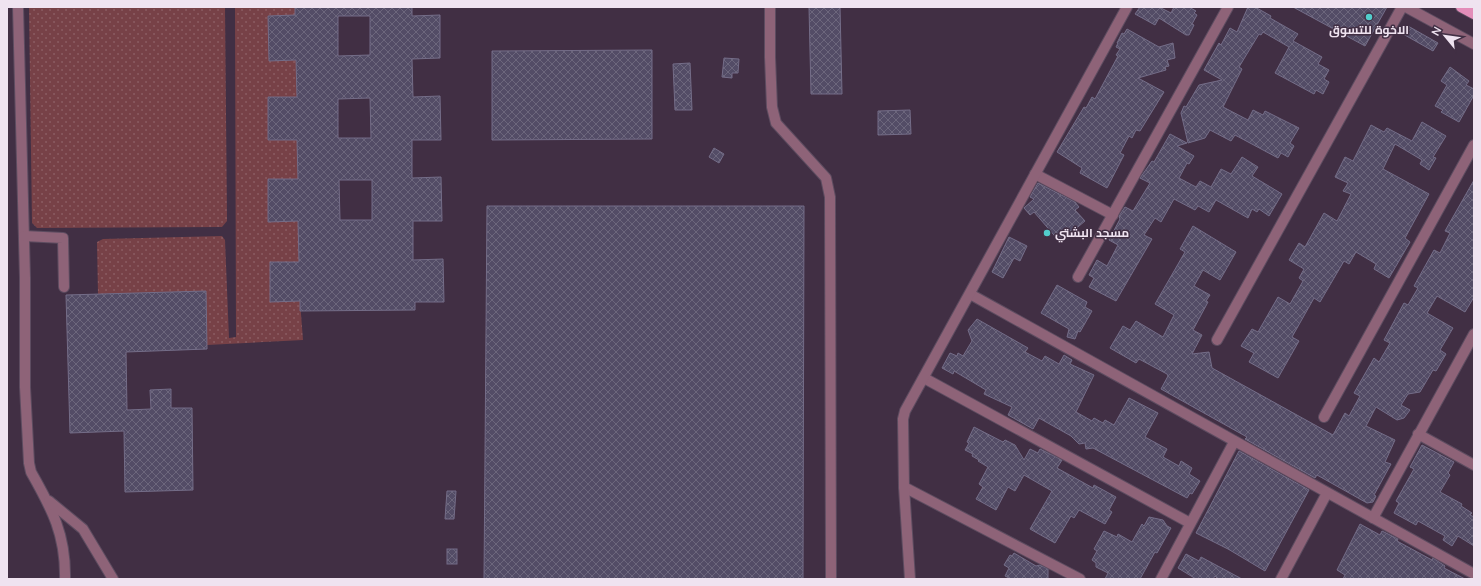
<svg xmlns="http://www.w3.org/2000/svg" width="1481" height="586" font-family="Mulish,Cairo,sans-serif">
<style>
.grass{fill:url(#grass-dots)}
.building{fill:url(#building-cross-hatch);stroke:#746d88;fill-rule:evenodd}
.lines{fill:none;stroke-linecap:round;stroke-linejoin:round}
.minor-casing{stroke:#5d4c60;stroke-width:12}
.major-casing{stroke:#5d4c60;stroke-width:12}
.minor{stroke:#8e6378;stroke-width:10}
.major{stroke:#e38db9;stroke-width:10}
.poi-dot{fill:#52cdcc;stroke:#412f44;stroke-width:1.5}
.labels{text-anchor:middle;stroke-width:3;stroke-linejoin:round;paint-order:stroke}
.poi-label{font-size:12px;font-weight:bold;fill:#efe3f0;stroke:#412f44}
</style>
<defs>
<pattern id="grass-dots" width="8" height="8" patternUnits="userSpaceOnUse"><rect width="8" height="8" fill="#774147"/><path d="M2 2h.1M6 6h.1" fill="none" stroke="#8b5c62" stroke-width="1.8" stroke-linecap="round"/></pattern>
<pattern id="building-cross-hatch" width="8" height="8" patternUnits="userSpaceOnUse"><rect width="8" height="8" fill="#534c66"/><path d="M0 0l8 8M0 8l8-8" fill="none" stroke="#6c667c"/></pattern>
</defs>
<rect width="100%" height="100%" fill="#412f44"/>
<g class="grass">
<polygon points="29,7 225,7 227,221 222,227 37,228 32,223"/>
<polygon points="235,7 295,7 295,15 269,16 269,61 296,60 297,97 268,97 268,140 297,140 298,179 268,179 268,221 298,221 299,262 270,262 300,301 303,340 207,345 206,291 98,294 97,242 103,239 222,236 225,240 229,338 236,337"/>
</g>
<g class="building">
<path d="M295,7H412V16L440,15V58L412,59L413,97L440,96L441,140H412V178L441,177L442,221H413V260L443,259L444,302H415V310L300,311V301L270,302V262H299L298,221L268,222V179H298L297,140H268V97H297L296,60L269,61L268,16L295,15ZM338,16H370V55L338,56ZM370,98L371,138H338V99ZM339,180H372V220H340Z"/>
<polygon points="809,7 840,7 842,94 811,94"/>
<polygon points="1140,7 1159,7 1171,13 1174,7 1189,7 1196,11 1194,13 1197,15 1192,24 1194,25 1189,35 1186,35 1159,18 1155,25 1135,14"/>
<polygon points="1248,7 1255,7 1271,16 1270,18 1298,34 1293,41 1322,57 1318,64 1329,70 1324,79 1329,82 1323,94 1316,90 1314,94 1275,73 1289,47 1263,32 1261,35 1259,34 1239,67 1242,69 1223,107 1248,120 1253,110 1263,115 1265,111 1299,128 1290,143 1294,146 1288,157 1281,153 1278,158 1235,135 1231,141 1210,130 1205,138 1188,143 1181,113 1184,106 1186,107 1199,85 1222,80 1204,70 1219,43 1221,45 1230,28 1237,32"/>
<polygon points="1293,7 1387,7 1365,46"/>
<polygon points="1408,26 1438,43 1433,51 1403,34"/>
<polygon points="1127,29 1159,47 1173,43 1175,58 1167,60 1169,66 1165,67 1166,70 1138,78 1164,92 1140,131 1136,130 1132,138 1129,136 1120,153 1124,155 1107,188 1080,173 1082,168 1057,152 1084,107 1086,108 1092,97 1095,99 1118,56 1116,55 1120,49 1116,47 1118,43 1117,43 1122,33 1124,34"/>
<polygon points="652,50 652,139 492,140 492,51"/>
<polygon points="724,58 739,59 738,73 732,73 732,78 722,77"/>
<polygon points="690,63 692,110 675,110 673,64"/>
<polygon points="1450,67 1469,81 1466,85 1474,89 1474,95 1459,122 1441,112 1443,110 1435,106 1447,85 1441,81"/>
<polygon points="910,110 911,134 878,135 878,111"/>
<polygon points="1422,122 1446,136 1433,157 1436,158 1429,170 1420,164 1422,160 1395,144 1383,169 1429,194 1405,238 1410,242 1389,278 1374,269 1376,264 1356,252 1349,264 1344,261 1320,302 1314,298 1292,337 1299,341 1278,378 1249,362 1254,353 1241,346 1252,329 1258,332 1278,297 1290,304 1303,281 1299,278 1304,269 1289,260 1299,243 1305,247 1324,213 1337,221 1351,194 1343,191 1348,183 1335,177 1345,157 1353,161 1371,125 1384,132 1387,128 1412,141"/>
<polygon points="1170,134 1187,143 1177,146 1194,156 1189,164 1187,163 1179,178 1196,187 1200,181 1211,187 1221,169 1231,174 1242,157 1258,167 1252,176 1282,194 1269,216 1259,209 1257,212 1252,209 1248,218 1216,200 1209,212 1198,206 1195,210 1174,199 1161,222 1155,218 1144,235 1152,239 1116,301 1089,287 1094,278 1089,275 1097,260 1107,266 1118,245 1109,240 1120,219 1119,216 1125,207 1133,211 1150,183 1140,178 1152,161 1154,162"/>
<polygon points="714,148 724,154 719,163 709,157"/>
<polygon points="1474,180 1474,297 1465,312 1437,296 1427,313 1453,328 1440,350 1446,354 1436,371 1433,370 1420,392 1408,394 1401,405 1410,410 1404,418 1397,420 1376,407 1366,426 1395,440 1385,462 1391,464 1374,495 1376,496 1373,502 1367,503 1317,475 1315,478 1245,439 1247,437 1161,389 1168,376 1167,374 1139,359 1136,363 1110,348 1123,326 1130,330 1136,321 1163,337 1174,315 1155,304 1185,252 1180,249 1193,226 1236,252 1220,280 1203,270 1194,286 1210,295 1206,301 1208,302 1193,330 1202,335 1192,354 1209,352 1212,368 1333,435 1345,413 1349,416 1360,396 1354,393 1374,358 1379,362 1390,343 1384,340 1404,303 1408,305 1418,288 1414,286 1434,250 1440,253 1450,233 1445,231"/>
<polygon points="1038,183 1075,202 1079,207 1075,210 1085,221 1060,242 1034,212 1030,215 1024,208 1034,199 1030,197"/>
<polygon points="487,206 804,206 803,579 484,579"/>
<polygon points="1009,237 1027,246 1020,261 1014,258 1003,278 992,272"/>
<polygon points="1057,285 1087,302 1085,307 1092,311 1080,332 1078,331 1075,339 1067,337 1069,329 1041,313"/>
<polygon points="206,291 207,349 126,352 127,410 151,409 150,390 171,389 171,408 192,408 193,490 125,492 124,431 70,433 66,295"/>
<polygon points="977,319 1028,348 1025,352 1042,361 1045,356 1059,364 1064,355 1072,360 1070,364 1094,375 1076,412 1092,421 1094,418 1103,423 1105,420 1114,425 1129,398 1158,413 1145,437 1167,449 1163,457 1179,466 1181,461 1192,468 1189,474 1200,481 1192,494 1190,493 1187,498 1093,448 1086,449 1085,443 1079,444 1071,436 1039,418 1033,429 1008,415 1012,407 984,394 986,390 954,371 953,374 942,368 950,353 957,356 958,353 963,356 972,341 968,330"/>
<polygon points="974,427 1003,442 1005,440 1015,445 1024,460 1030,449 1038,453 1040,449 1062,460 1057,468 1093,488 1094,485 1116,497 1109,510 1112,512 1105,524 1079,510 1074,518 1071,516 1055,543 1030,529 1052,491 1024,475 1015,491 1008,487 996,510 976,499 983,487 979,484 988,467 978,461 979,460 972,456 973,454 965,450 969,443 967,442"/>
<polygon points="1422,445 1454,462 1448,473 1450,475 1440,492 1462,504 1461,506 1472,513 1470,515 1474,517 1474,546 1458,536 1452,546 1443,540 1445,536 1418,521 1416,525 1394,513 1399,503 1396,501 1414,469 1410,467"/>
<polygon points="1239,451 1309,490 1265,571 1228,549 1196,533"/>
<polygon points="447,491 456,491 454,519 445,519"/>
<polygon points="1149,517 1163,520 1167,526 1171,528 1157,553 1155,552 1140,579 1105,579 1108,573 1096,567 1096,563 1092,560 1097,551 1094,549 1104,531 1117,537 1118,534 1132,542 1142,524 1144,526"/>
<polygon points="1360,524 1380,535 1382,531 1398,539 1397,541 1432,560 1433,558 1445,566 1444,568 1465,579 1343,579 1345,575 1337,570"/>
<rect x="447" y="549" width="10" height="15"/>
<polygon points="1014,553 1036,566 1040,565 1048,569 1048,579 1011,579 1005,576 1009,568 1004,565 1010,555 1012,556"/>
<polygon points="1186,554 1199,561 1201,557 1242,579 1218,579 1215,576 1213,579 1196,579 1178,568"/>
</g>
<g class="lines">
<defs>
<g id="minor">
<path d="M18,7L25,278V387L29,463L31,472C52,509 66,535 65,579"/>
<polyline points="770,7 770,57 772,107 776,123 826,178 830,197 831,579"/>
<polyline points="1406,7 1474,44"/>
<polyline points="1035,174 1113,215"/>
<polyline points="24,236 63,238 64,287"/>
<polyline points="1078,277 1228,7"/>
<polyline points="970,294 1474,574"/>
<polyline points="1217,340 1402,7"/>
<polyline points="924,378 1190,523"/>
<polyline points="1324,417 1474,145"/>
<polyline points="1418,434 1474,465"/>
<polyline points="904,487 1080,579"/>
<polyline points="49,501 83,529 113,579"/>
<polyline points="1373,518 1474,334"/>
<polyline points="910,579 904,487 903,419 905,411 1127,7"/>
<polyline points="1161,579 1234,442"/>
<polyline points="1281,579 1327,493"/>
</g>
<polyline id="major" points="1461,7 1474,14"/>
</defs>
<use href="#minor" class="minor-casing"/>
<use href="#major" class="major-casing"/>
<use href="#minor" class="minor"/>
<use href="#major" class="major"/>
</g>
<g class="poi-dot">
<circle cx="1369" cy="17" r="4"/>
<circle cx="1047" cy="233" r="4"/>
</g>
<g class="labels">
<g class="poi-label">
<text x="1369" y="34">الاخوة للتسوق</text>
<text x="1055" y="237" text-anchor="start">مسجد البشتي</text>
</g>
</g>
<rect width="1481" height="586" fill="none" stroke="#efe3f0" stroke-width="16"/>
<g transform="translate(1445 36) rotate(299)" stroke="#412f44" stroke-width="3" paint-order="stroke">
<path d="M0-3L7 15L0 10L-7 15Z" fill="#efe3f0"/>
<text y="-6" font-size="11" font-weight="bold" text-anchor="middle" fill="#efe3f0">N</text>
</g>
</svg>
